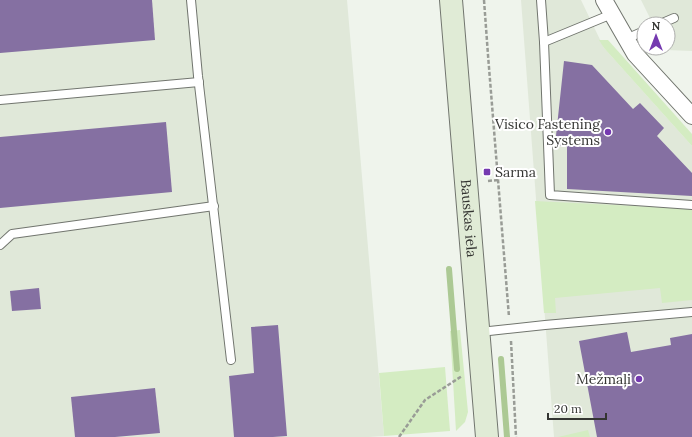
<svg xmlns="http://www.w3.org/2000/svg" width="692" height="437" font-family="Lora,serif">
<style>
.built{fill:#e0e8d9}
.green{fill:#d4ecc2}
.lines{fill:none;stroke-linecap:round;stroke-linejoin:round}
.stream{stroke:#acc994;stroke-width:6}
.building{fill:#8570a2}
.service-casing{stroke:#71756e;stroke-width:10}
.minor-casing{stroke:#71756e;stroke-width:18}
.secondary-casing{stroke:#71756e;stroke-width:24}
.path{stroke:#999c96;stroke-width:2.5;stroke-dasharray:4 2;stroke-linecap:butt}
.service{stroke:#fff;stroke-width:8}
.minor{stroke:#fff;stroke-width:16}
.secondary{stroke:#e0ebd6;stroke-width:22}
.poi-dot{fill:#753ab0;stroke:#fff;stroke-width:1.5}
.labels{text-anchor:middle;stroke-width:4;stroke-linejoin:round;paint-order:stroke}
.poi-label{font-size:14px;fill:#343532;stroke:#fff;text-anchor:end}
.street-label{font-size:14px;fill:#343532;stroke:#fff}
</style>
<rect width="100%" height="100%" fill="#eff4ec"/>
<g class="built">
<polygon points="0,0 347,0 384,436 369,437 0,437"/>
<polygon points="521,0 581,0 604,48 692,146 692,437 554,437"/>
<polygon points="641,0 692,0 692,51 666,50 665,48 668,48 668,24 653,24"/>
</g>
<g class="green">
<polygon points="599,40 608,40 692,134 692,146 604,48"/>
<polygon points="535,201 692,209 692,300 662,303 660,288 555,298 556,313 544,313"/>
<polygon points="460,330 468,412 465,422 456,431 450,331"/>
<polygon points="445,367 450,431 384,436 379,373"/>
<polygon points="588,430 590,437 558,437"/>
</g>
<g class="lines">
<g class="stream">
<polyline points="449,269 457,369"/>
<polyline points="501,359 507,437"/>
</g>
</g>
<g class="building">
<polygon points="0,0 152,0 155,40 0,53"/>
<polygon points="564,61 592,65 633,109 640,103 664,128 657,136 692,173 692,196 567,189 567,147 555,145"/>
<polygon points="166,122 172,192 0,208 0,137"/>
<polygon points="39,288 41,309 12,311 10,291"/>
<polygon points="278,325 287,436 273,437 234,437 229,376 254,373 251,327"/>
<polygon points="627,332 631,352 671,345 670,338 692,334 692,437 597,437 579,341"/>
<polygon points="155,388 160,433 115,437 75,437 71,397"/>
</g>
<g class="lines">
<defs>
<g id="service">
<polyline points="191,0 198,76 231,360"/>
<polyline points="541,0 544,42"/>
<polyline points="612,14 544,42 550,195 692,205"/>
<polyline points="660,24 674,18"/>
<polyline points="626,39 644,31"/>
<polyline points="0,100 199,82"/>
<polyline points="0,245 12,234 214,206"/>
<polyline points="480,332 545,325 692,312"/>
</g>
<polyline id="minor" points="604,0 635,54 692,116"/>
<g id="secondary">
<path id="s1" d="M451,0L487,437"/>
</g>
</defs>
<use href="#service" class="service-casing"/>
<use href="#minor" class="minor-casing"/>
<use href="#secondary" class="secondary-casing"/>
<g class="path">
<polyline points="484,0 488,55 509,317"/>
<polyline points="488,181 498,180"/>
<polyline points="511,341 516,437"/>
<polyline points="399,437 425,400 462,376"/>
</g>
<use href="#service" class="service"/>
<use href="#minor" class="minor"/>
<use href="#secondary" class="secondary"/>
</g>
<g class="poi-dot">
<circle cx="608" cy="132" r="4"/>
<rect x="483" y="168" width="8" height="8" rx="2"/>
<circle cx="639" cy="379" r="4"/>
</g>
<g class="labels">
<g class="poi-label">
<text x="600" y="129">Visico Fastening<tspan x="600" dy="16">Systems</tspan></text>
<text x="495" y="177" text-anchor="start">Sarma</text>
<text x="631" y="384">Mežmaļi</text>
</g>
<g class="street-label">
<text dy="5" stroke="none"><textPath href="#s1" startOffset="219">Bauskas iela</textPath></text>
</g>
</g>
<g transform="translate(656 36)"><circle r="19" fill="#ffffff" stroke="#aeaead"/>
<path d="M0-3L7 15L0 10L-7 15Z" fill="#753ab0"/>
<text y="-6" font-size="11" font-weight="bold" text-anchor="middle" fill="#343532">N</text>
</g>
<path d="M548 413v6h58v-6" fill="none" stroke="#343532" stroke-width="2"/>
<text x="554" y="413" font-size="12" fill="#343532" stroke="#ffffff" stroke-width="3" paint-order="stroke">20 m</text>
</svg>
